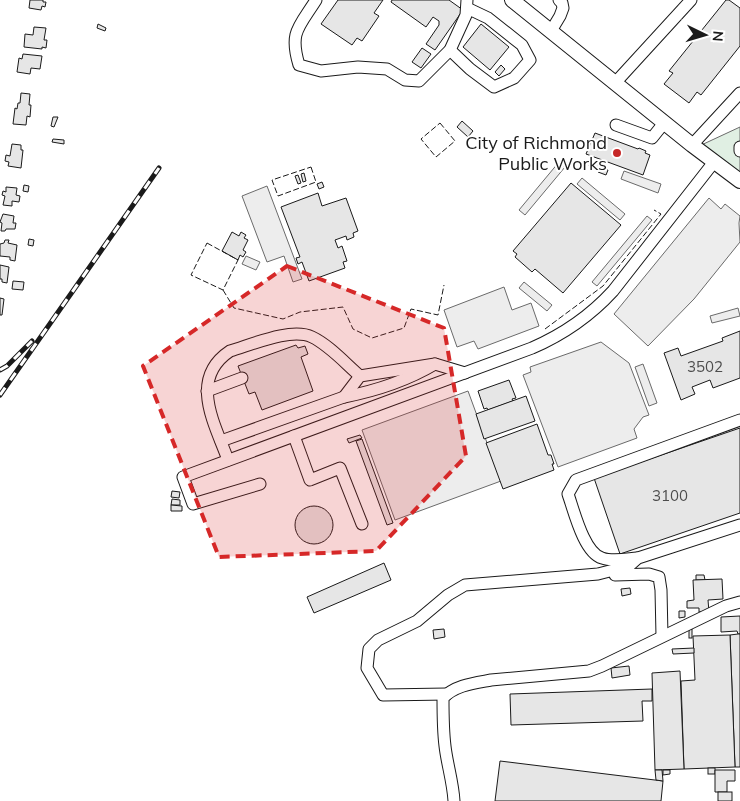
<svg xmlns="http://www.w3.org/2000/svg" width="740" height="801" font-family="Mulish,sans-serif">
<style>
.green{fill:#e0efe3;stroke:#6a6a6a}
.parking{fill:#ededed;stroke:#6a6a6a}
.building{fill:#e6e6e6;stroke:#1a1a1a}
.lines{fill:none;stroke-linecap:round;stroke-linejoin:round}
.minor-casing{stroke:#1a1a1a;stroke-width:13}
.major-casing{stroke:#1a1a1a;stroke-width:16}
.minor{stroke:#fff;stroke-width:11}
.major{stroke:#fff;stroke-width:14}
.rail-casing{stroke:#1a1a1a;stroke-width:5}
.rail{stroke:#fff;stroke-width:3;stroke-dasharray:9;stroke-linecap:butt}
.fence{stroke:#1a1a1a;stroke-width:1;stroke-dasharray:6 2.5;stroke-linecap:butt}
.marked{fill:#d62828;fill-opacity:0.2;stroke:#d62828;stroke-width:4;stroke-dasharray:10 6;stroke-linejoin:round}
.poi-dot{fill:#c62828;stroke:#fff;stroke-width:2}
.labels{text-anchor:middle;stroke-width:4;stroke-linejoin:round;paint-order:stroke}
.number-label{font-size:15px;fill:#4d4d4d}
.poi-label{font-size:18px;fill:#1a1a1a;stroke:#fff;text-anchor:end}
</style>
<rect width="100%" height="100%" fill="#fff"/>
<polygon class="green" points="740,127 740,183 697,147"/>
<g class="parking">
<polygon points="559,162 565,167 525,215 519,210"/>
<polygon points="624,171 661,184 658,193 621,179"/>
<polygon points="582,178 625,214 620,220 577,184"/>
<polygon points="267,186 302,279 293,282 284,256 267,262 242,196"/>
<polygon points="709,198 721,209 725,204 740,216 739,223 740,242 694,299 648,346 614,314"/>
<polygon points="647,216 652,220 597,286 592,282"/>
<polygon points="246,256 260,262 256,270 242,264"/>
<polygon points="524,282 552,305 547,311 519,288"/>
<polygon points="504,287 512,310 531,303 539,326 478,349 474,341 457,347 444,310"/>
<polygon points="738,308 740,316 712,323 710,316"/>
<polygon points="601,342 629,363 649,415 643,417 634,429 637,438 558,467 523,375 531,372 530,367"/>
<polygon points="643,364 657,403 649,406 635,367"/>
<polygon points="468,391 501,481 395,520 362,430"/>
</g>
<g class="building">
<polygon points="30,0 43,0 43,2 46,2 45,7 42,6 41,10 29,8"/>
<polygon points="338,0 383,0 374,13 379,16 362,41 357,38 352,45 321,24"/>
<polygon points="392,0 449,0 463,10 435,50 426,44 439,25 439,21 433,17 426,27 391,2"/>
<polygon points="726,0 729,0 740,8 740,46 701,95 697,92 689,103 664,84 673,73 669,71"/>
<polygon points="98,24 106,28 105,31 97,28"/>
<polygon points="481,24 509,47 490,70 463,47"/>
<polygon points="34,27 46,28 44,40 47,40 46,48 42,47 42,49 24,47 25,34 33,35"/>
<polygon points="422,48 431,54 421,68 412,62"/>
<polygon points="23,54 42,56 40,69 31,68 30,74 17,72 19,58 22,59"/>
<polygon points="501,65 505,69 499,76 495,72"/>
<polygon points="21,93 30,94 29,105 31,105 30,117 27,116 26,125 13,124 15,108 17,109 18,103 20,103"/>
<polygon points="53,117 58,117 54,127 51,126"/>
<polygon points="462,121 473,131 468,137 457,127"/>
<polygon points="595,133 638,149 639,148 646,151 645,153 650,155 643,175 586,154"/>
<polygon points="53,139 64,140 64,144 52,142"/>
<polygon points="12,144 21,145 21,150 23,150 21,168 8,166 9,162 5,161 6,155 10,156"/>
<polygon points="591,160 600,164 598,169 589,166"/>
<polygon points="600,166 608,170 606,175 598,172"/>
<polygon points="304,173 306,181 303,182 301,174"/>
<polygon points="298,175 301,183 298,184 295,176"/>
<polygon points="322,182 324,187 319,189 317,184"/>
<polygon points="571,183 621,225 563,293 535,269 532,272 515,257 517,254 513,251"/>
<polygon points="24,185 29,186 28,192 23,191"/>
<polygon points="6,187 17,188 16,195 20,196 19,202 12,201 12,206 3,205 5,196 2,195 3,191 6,192"/>
<polygon points="318,193 322,206 346,198 358,231 353,233 354,237 347,240 346,236 335,240 338,248 342,246 347,261 343,262 345,268 309,281 302,262 298,264 296,258 300,257 281,207"/>
<polygon points="3,214 14,216 13,223 16,223 15,229 6,229 5,231 1,231 2,223 0,222"/>
<polygon points="232,232 239,236 241,232 246,235 244,238 248,240 243,250 246,252 243,257 240,255 238,260 222,251"/>
<polygon points="29,239 34,240 33,246 28,245"/>
<polygon points="5,240 9,240 8,243 17,245 15,261 10,260 10,257 0,256 0,244 4,243"/>
<polygon points="0,265 9,267 7,283 2,282 2,279 0,279"/>
<polygon points="13,281 24,282 23,290 12,289"/>
<polygon points="0,298 4,299 2,315 0,315"/>
<polygon points="740,331 740,378 713,388 710,380 692,387 695,394 681,400 664,353 678,348 681,356 723,341 722,338"/>
<polygon points="296,345 298,348 305,346 308,354 301,357 313,391 262,410 255,392 249,394 238,366"/>
<polygon points="509,380 516,398 512,399 513,401 488,410 487,408 484,409 478,391"/>
<polygon points="526,396 535,421 484,439 476,414"/>
<polygon points="537,424 548,455 551,455 554,464 552,464 554,470 503,489 486,443"/>
<polygon points="740,428 740,513 620,554 594,478"/>
<polygon points="360,435 362,438 349,443 347,439"/>
<polygon points="362,439 393,523 387,525 356,441"/>
<polygon points="172,491 180,492 179,498 171,497"/>
<polygon points="172,499 180,500 180,505 171,505"/>
<polygon points="171,505 182,506 182,511 171,511"/>
<circle cx="314" cy="525" r="19"/>
<polygon points="384,563 391,580 314,613 307,597"/>
<polygon points="696,575 704,575 705,580 696,580"/>
<polygon points="722,579 723,599 708,600 709,612 699,612 699,608 687,608 687,601 694,600 693,580"/>
<polygon points="630,588 631,594 622,596 621,589"/>
<polygon points="679,611 685,611 685,617 679,618"/>
<polygon points="740,616 740,634 738,634 737,631 721,632 721,617"/>
<polygon points="444,629 445,637 434,639 433,630"/>
<rect x="689" y="629" width="3" height="9"/>
<polygon points="738,634 740,634 740,767 735,767 730,635"/>
<polygon points="730,635 735,767 684,769 681,681 695,680 693,636"/>
<polygon points="694,648 694,653 673,654 672,649"/>
<polygon points="629,666 630,675 612,678 611,668"/>
<polygon points="680,671 684,769 655,770 652,673"/>
<polygon points="652,689 652,701 642,701 643,721 511,725 510,694"/>
<polygon points="500,761 663,781 661,801 495,801"/>
<rect x="708" y="768" width="7" height="6"/>
<polygon points="655,770 662,770 663,781 656,780"/>
<polygon points="663,770 670,770 670,774 663,775"/>
<polygon points="715,770 735,770 735,781 727,781 727,792 715,792"/>
<rect x="718" y="792" width="14" height="9"/>
</g>
<g class="lines">
<defs>
<g id="minor">
<path d="M316,0C299,27 289,32 299,65L321,71L358,67L387,69L405,80L419,81L450,50L466,15L467,0"/>
<polyline points="551,31 560,16 563,8 562,3 559,0"/>
<polyline points="450,50 470,69 494,87 514,78 530,60 522,45 488,18 467,8"/>
<polyline points="615,83 691,0"/>
<polyline points="616,125 652,138 664,123"/>
<polyline points="692,145 740,93"/>
<polyline points="740,147 740,151"/>
<polyline points="207,391 242,378"/>
<polyline points="344,397 360,376 435,364 465,373"/>
<polyline points="294,436 310,480 340,468 362,524"/>
<path d="M221,441L344,397C375,391 408,380 435,364"/>
<path d="M228,460C215,424 188,379 230,351C251,345 291,327 312,337C329,345 345,363 360,376"/>
<path d="M260,484L193,504L183,477L532,348C562,335 591,315 613,291L714,162"/>
<path d="M637,558C626,559 612,562 602,558C584,553 574,511 568,494L576,480L740,420"/>
<polyline points="615,575 649,574 659,577 661,590 662,636"/>
<polyline points="447,694 383,695 367,668 369,649 378,640 417,621 448,595 465,585 598,574 629,566 638,558 740,525"/>
<path d="M454,801C453,782 447,764 445,746C443,730 443,714 443,698C455,685 475,683 491,680L589,671L602,666L726,606L740,602"/>
</g>
<polyline id="major" points="512,0 692,145 740,181"/>
</defs>
<use href="#minor" class="minor-casing"/>
<use href="#major" class="major-casing"/>
<use href="#minor" class="minor"/>
<use href="#major" class="major"/>
<defs>
<g id="rail">
<polyline points="0,370 7,366 32,341"/>
<polyline points="0,395 159,168"/>
</g>
</defs>
<use href="#rail" class="rail-casing"/>
<use href="#rail" class="rail"/>
<g class="fence">
<polygon points="440,123 455,141 436,157 421,139"/>
<polygon points="311,167 316,182 278,196 272,180"/>
<polygon points="207,243 238,260 223,290 191,275"/>
<polyline points="223,290 234,308 283,319 300,312 343,307 353,329 372,338 404,328 411,309 438,315 444,285"/>
<polyline points="545,329 603,286 661,214 654,210"/>
</g>
</g>
<path class="marked" d="M287,266L444,328L466,456L376,551L219,557L143,366Z"/>
<circle class="poi-dot" cx="617" cy="153" r="5"/>
<g class="labels">
<g class="number-label">
<text x="705" y="372">3502</text>
<text x="670" y="501">3100</text>
</g>
<g class="poi-label">
<text x="607" y="149">City of Richmond<tspan x="607" dy="21">Public Works</tspan></text>
</g>
</g>
<g transform="translate(705 35) rotate(95)" stroke="#ffffff" stroke-width="4" paint-order="stroke">
<path d="M0-4L9 19L0 12L-9 19Z" fill="#1a1a1a"/>
<text y="-8" font-size="14" font-weight="bold" text-anchor="middle" fill="#1a1a1a">N</text>
</g>
</svg>
